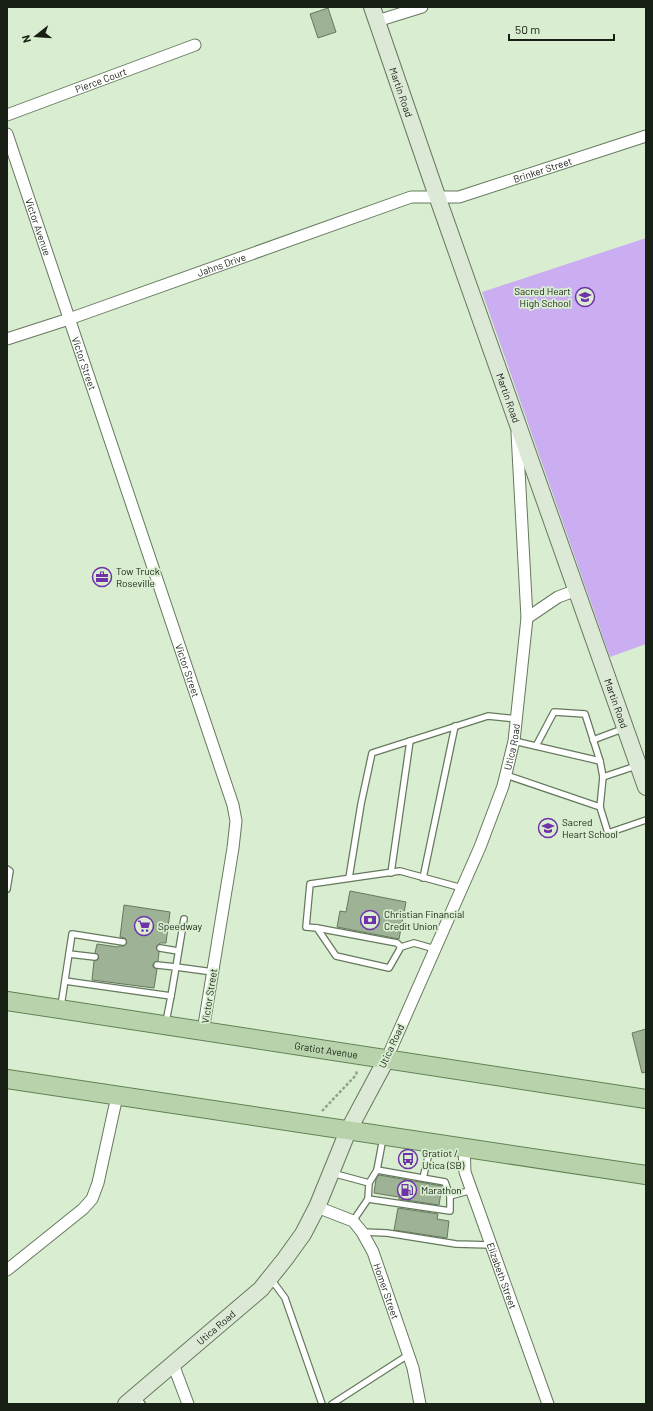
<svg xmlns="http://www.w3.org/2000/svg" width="653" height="1411" font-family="Barlow,sans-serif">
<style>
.green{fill:#cbaef2}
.building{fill:#9eb296;stroke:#66795e}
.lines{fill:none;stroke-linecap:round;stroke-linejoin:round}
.lane-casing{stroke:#66795e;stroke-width:8}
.street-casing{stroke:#66795e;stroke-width:13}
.secondary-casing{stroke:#66795e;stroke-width:18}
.primary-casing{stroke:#618253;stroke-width:20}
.path{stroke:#91a18a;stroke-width:2.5;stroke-dasharray:3 2;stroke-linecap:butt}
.lane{stroke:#fff;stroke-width:5.5}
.street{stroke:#fff;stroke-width:11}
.secondary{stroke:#dce9d6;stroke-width:16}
.primary{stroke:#b8d3ac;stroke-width:18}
.labels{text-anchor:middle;stroke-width:3.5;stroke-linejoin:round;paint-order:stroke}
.street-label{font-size:10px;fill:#182015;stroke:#d9eed0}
.poi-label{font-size:10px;fill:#182015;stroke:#d9eed0;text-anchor:start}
</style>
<rect width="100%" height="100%" fill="#d9eed0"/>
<polygon class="green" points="646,238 646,644 610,657 482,292"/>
<g class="building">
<polygon points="328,8 336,32 318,38 310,14"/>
<polygon points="350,891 406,902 399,939 337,927 340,911 346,912"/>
<polygon points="124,905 170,912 166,943 160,943 156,947 159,952 158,961 153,964 153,967 157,969 154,988 92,980 94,961 99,958 95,953 97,944 118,947 119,946 124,946 127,943 125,938 120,937"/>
<polygon points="646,1029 646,1072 642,1073 632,1033"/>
<polygon points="379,1175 442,1186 439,1205 399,1199 399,1197 374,1193 376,1179"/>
<polygon points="398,1208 438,1214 437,1219 449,1221 447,1238 394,1230"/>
</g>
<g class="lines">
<defs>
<g id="lane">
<polyline points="593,740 625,728"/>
<polyline points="514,741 600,761"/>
<polyline points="506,775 600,807 603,777 600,761 585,714 554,712 536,746"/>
<polyline points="603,777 636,766"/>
<polyline points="600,807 608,833 646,820"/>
<polyline points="7,869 10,871 7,889"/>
<polyline points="391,873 410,741"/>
<polyline points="349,878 361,804 372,753 488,716 517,719"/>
<polyline points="423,878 455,726"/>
<polyline points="184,919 176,967 213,972"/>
<polyline points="317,928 397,943 401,947"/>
<polyline points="160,948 178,951"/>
<polyline points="435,949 414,943 401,947 389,968 336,956 317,928 306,927 310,884 400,871 462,888"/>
<polyline points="69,954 95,957"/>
<polyline points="157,965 176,967 171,996"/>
<polyline points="65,981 171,996 166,1022"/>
<polyline points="61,1006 72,934 123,942"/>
<polyline points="377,1170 445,1182 450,1196"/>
<polyline points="332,1173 369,1183"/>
<polyline points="423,1178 431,1145"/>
<polyline points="368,1199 450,1211 450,1196 472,1190"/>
<polyline points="353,1221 368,1199 369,1183 377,1170 383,1138"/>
<polyline points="362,1232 387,1233 456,1244 491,1245"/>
<polyline points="271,1279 285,1298 322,1404"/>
<polyline points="136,1396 142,1404"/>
<polyline points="332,1404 408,1355"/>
</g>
<g id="street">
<polyline points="377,21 422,7"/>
<path id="s1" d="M7,115L195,45"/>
<path id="s2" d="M7,134L233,805L236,821L233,848L203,1031"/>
<path id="s3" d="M7,339L69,319L411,197H459L646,136"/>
<polyline points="527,618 558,597 577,590"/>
<path id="s4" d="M387,1058L480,847L503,786L514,741L527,618L517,433"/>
<path id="s5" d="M464,1146L465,1172L548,1404"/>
<path id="s6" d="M317,1207L353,1221L362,1232L373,1252L413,1368L420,1404"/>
<polyline points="7,1270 83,1209 92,1199 98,1183 117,1096"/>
<polyline points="173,1364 188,1404"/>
</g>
<g id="secondary">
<path id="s7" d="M372,7L437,196L646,787"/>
<path id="s8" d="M126,1404L261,1289L285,1259L303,1234L317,1207L348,1131L387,1058"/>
</g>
<g id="primary">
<path id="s9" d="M7,1001L646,1099"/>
<polyline points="7,1079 646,1175"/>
</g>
</defs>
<use href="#lane" class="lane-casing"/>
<use href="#street" class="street-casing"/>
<use href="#secondary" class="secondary-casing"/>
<use href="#primary" class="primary-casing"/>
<polyline class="path" points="322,1111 356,1075 357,1070"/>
<use href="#lane" class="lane"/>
<use href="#street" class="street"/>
<use href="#secondary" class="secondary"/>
<use href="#primary" class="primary"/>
</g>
<defs>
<symbol id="school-ring" viewBox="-11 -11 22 22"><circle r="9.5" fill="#d9eed0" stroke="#6f32a8" stroke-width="1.5"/><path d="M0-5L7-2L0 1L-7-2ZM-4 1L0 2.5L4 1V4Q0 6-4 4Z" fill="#6f32a8"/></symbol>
<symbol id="office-ring" viewBox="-11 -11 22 22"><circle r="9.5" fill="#d9eed0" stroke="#6f32a8" stroke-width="1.5"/><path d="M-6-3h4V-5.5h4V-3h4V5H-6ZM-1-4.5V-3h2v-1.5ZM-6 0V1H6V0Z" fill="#6f32a8"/></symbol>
<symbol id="bank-ring" viewBox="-11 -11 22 22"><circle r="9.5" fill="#d9eed0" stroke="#6f32a8" stroke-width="1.5"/><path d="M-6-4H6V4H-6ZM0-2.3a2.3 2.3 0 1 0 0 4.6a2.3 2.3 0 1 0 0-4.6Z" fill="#6f32a8"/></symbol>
<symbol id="supermarket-ring" viewBox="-11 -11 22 22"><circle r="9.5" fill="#d9eed0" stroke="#6f32a8" stroke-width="1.5"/><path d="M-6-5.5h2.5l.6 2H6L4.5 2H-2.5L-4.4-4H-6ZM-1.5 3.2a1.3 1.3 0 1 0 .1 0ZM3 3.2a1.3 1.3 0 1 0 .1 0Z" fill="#6f32a8"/></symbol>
<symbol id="bus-ring" viewBox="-11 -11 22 22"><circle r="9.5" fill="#d9eed0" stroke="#6f32a8" stroke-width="1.5"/><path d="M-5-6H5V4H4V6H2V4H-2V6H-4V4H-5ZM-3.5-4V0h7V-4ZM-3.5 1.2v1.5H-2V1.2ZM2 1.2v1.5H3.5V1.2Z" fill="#6f32a8"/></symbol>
<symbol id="fuel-ring" viewBox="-11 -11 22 22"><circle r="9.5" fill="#d9eed0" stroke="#6f32a8" stroke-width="1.5"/><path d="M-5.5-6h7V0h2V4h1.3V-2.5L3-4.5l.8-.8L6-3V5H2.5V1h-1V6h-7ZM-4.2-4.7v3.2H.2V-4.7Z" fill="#6f32a8"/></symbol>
</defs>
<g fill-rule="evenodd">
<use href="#school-ring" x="574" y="286" width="22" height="22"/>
<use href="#office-ring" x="91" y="566" width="22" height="22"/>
<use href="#school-ring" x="537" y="817" width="22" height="22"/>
<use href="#bank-ring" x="359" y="909" width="22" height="22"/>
<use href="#supermarket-ring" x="133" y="915" width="22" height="22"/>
<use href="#bus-ring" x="397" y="1148" width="22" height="22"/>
<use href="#fuel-ring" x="396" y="1179" width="22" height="22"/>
</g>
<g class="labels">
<g class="street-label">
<text dy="4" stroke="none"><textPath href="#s1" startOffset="100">Pierce Court</textPath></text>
<text dy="4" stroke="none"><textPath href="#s7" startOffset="90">Martin Road</textPath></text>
<text dy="4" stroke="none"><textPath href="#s3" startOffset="564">Brinker Street</textPath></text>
<text dy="4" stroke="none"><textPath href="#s2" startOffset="98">Victor Avenue</textPath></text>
<text dy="4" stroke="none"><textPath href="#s3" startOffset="227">Jahns Drive</textPath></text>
<text dy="4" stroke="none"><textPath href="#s2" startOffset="242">Victor Street</textPath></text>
<text dy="4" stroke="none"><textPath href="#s7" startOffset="414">Martin Road</textPath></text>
<text dy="4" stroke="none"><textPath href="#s2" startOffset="566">Victor Street</textPath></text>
<text dy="4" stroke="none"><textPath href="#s7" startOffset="738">Martin Road</textPath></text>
<text dy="4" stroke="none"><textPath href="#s4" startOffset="336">Utica Road</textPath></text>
<text transform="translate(209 996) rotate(-81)" y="4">Victor Street</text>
<text transform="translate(391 1046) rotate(-65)" y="4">Utica Road</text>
<text dy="4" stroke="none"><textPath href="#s9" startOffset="323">Gratiot Avenue</textPath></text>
<text dy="4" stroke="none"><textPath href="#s5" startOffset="136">Elizabeth Street</textPath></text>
<text dy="4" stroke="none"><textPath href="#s6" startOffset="117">Homer Street</textPath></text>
<text dy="4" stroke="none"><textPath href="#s8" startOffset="118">Utica Road</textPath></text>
</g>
<g class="poi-label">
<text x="571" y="295" text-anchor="end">Sacred Heart<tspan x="571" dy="12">High School</tspan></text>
<text x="116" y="575">Tow Truck<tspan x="116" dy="12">Roseville</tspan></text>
<text x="562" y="826">Sacred<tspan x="562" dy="12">Heart School</tspan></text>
<text x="384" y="918">Christian Financial<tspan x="384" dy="12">Credit Union</tspan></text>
<text x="158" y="930">Speedway</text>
<text x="422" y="1157">Gratiot /<tspan x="422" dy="12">Utica (SB)</tspan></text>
<text x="421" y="1194">Marathon</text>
</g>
</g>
<rect width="653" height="1411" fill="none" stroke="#182015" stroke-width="16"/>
<g transform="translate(36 36) rotate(253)" stroke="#d9eed0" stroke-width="3" paint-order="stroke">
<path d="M0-3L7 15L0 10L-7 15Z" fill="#182015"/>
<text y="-6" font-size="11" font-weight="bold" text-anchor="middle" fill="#182015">N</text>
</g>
<path d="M509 34v6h105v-6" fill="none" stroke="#182015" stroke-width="2"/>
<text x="515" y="34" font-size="12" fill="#182015" stroke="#d9eed0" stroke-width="3" paint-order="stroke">50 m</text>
</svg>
